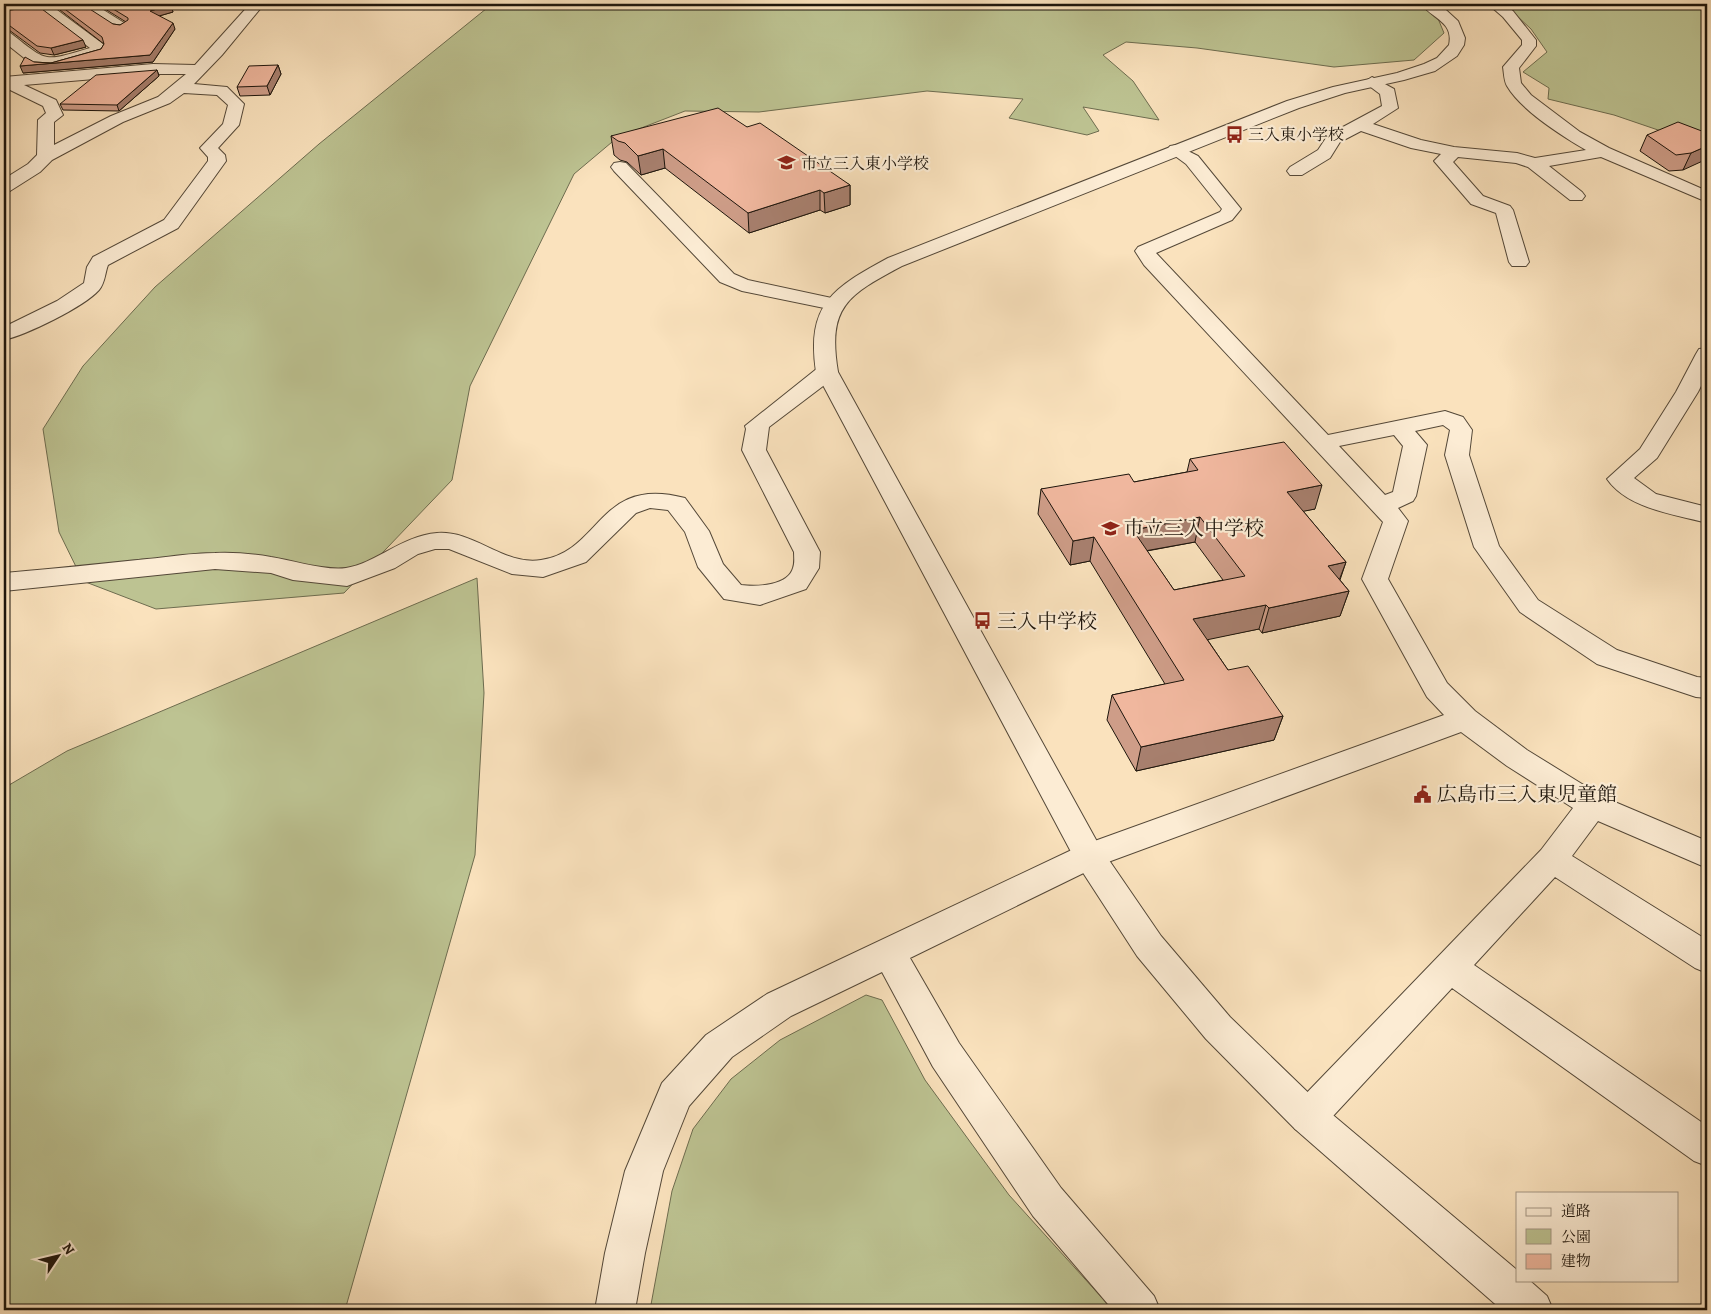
<svg xmlns="http://www.w3.org/2000/svg" width="1711" height="1314" font-family="Alegreya,'Noto Serif JP',serif">
<style>
.green{fill:#bdc392;stroke:#6d6c4f}
.lines{fill:none;stroke-linecap:round;stroke-linejoin:round}
.minor-casing{stroke:#544838;stroke-width:2}
.tertiary-casing{stroke:#544838;stroke-width:2}
.minor{fill:#fcecd4;fill-rule:evenodd}
.tertiary{fill:#fcecd4;fill-rule:evenodd}
.wall{fill:#ce9d88;stroke:#1d150c;fill-rule:evenodd}
.shaded-wall{fill:#a8806f;stroke:#1d150c}
.building{fill:#f0b79e;stroke:#1d150c;fill-rule:evenodd}
.labels{text-anchor:middle;stroke-width:4.5;stroke-linejoin:round;paint-order:stroke}
.far-poi-label{font-size:16px;fill:#1d150c;stroke:#fcecd4;text-anchor:start}
.poi-label{font-size:20px;fill:#1d150c;stroke:#fcecd4;text-anchor:start}
</style>
<rect width="100%" height="100%" fill="#fae2bd"/>
<filter id="stains"><feTurbulence type="fractalNoise" baseFrequency=".004" numOctaves="4"/><feColorMatrix values="0 0 0 0 .2 0 0 0 0 .09 0 0 0 0 .02 0 0 0 .5 -.17"/></filter>
<radialGradient id="worn" r=".72"><stop offset=".6" stop-color="#630" stop-opacity="0"/><stop offset="1" stop-color="#630" stop-opacity=".3"/></radialGradient>
<g class="green">
<polygon points="492,4 1432,4 1444,33 1414,60 1334,67 1197,48 1126,42 1103,55 1133,81 1159,120 1083,107 1099,131 1087,135 1009,118 1023,99 927,91 759,112 685,111 618,137 574,174 470,386 452,480 344,593 156,609 83,581 59,532 43,429 83,366 155,287 319,144"/>
<polygon points="1504,4 1707,4 1707,137 1661,131 1614,115 1548,99 1549,88 1523,72 1547,52 1531,29"/>
<polygon points="477,578 484,693 475,855 345,1310 4,1310 4,788 67,751"/>
<polygon points="866,995 882,1000 925,1080 1009,1195 1113,1310 650,1310 672,1191 693,1129 731,1079 780,1040"/>
</g>
<g class="lines">
<defs>
<g id="minor">
<path d="M38,4H49L103,44L105,51L103,54L54,68L38,67L33,65L4,42V31L9,32C49,63 42,62 90,48L38,9L36,6Z"/>
<polygon points="77,4 94,4 129,26 122,30 117,29"/>
<path d="M250,4H264L222,55L194,84L227,87L244,104L239,125L218,148L225,155L226,161L178,228L108,265C105,273 105,283 99,290C84,307 26,335 4,340V327L57,301L84,283L87,267L93,257L164,220L208,161V157L200,148L223,124L228,105L217,95L184,93L170,103L123,122L52,160L40,172L10,191L4,192V179L28,164L37,155L38,120L46,113L43,106L4,87V77L153,64L195,65ZM153,74H186L158,97L111,116L54,145V122L63,115L56,100L24,85Z"/>
<path d="M1488,4H1504L1513,11L1536,40V46L1519,68L1521,83L1531,95L1580,132L1609,148L1707,191V202L1601,157L1549,166L1582,192L1585,196L1582,200H1570L1528,167L1516,163L1458,157L1453,162L1483,196L1510,206L1513,210L1529,262L1526,266H1512L1509,262L1496,213L1471,204L1434,161L1441,154L1411,148L1361,131L1340,142L1330,158L1302,175H1290L1287,171L1290,167L1318,150L1328,135L1382,106L1380,94L1364,82L1372,77L1394,89L1398,108L1373,124L1421,140L1454,147L1517,153L1535,158L1586,150C1562,136 1521,110 1507,86C1504,81 1504,73 1503,67L1522,45V40L1503,17Z"/>
<path d="M1176,145L1198,156L1241,209L1232,220L1156,253L1328,435L1445,411L1463,417L1472,430L1469,455L1499,546L1538,600L1617,650L1697,677L1707,678V698L1696,697L1597,664L1520,612L1474,547L1445,455L1450,430L1443,425L1415,431L1427,445L1416,496L1413,501L1398,508L1408,521L1388,579L1447,683L1475,711L1527,750L1603,797L1707,841V868L1598,821L1572,856L1707,940V973L1695,968L1555,877L1474,965L1707,1126V1166L1694,1161L1452,988L1321,1129L1308,1135L1295,1129L1289,1117L1295,1105L1541,850L1573,808L1507,766L1461,732L1100,865L910,958L959,1043L1061,1188L1154,1296L1160,1310H1113L1033,1216L933,1067L882,972L791,1016L732,1057L689,1106L663,1171L645,1253L635,1310H595L605,1253L625,1171L662,1083L706,1035L767,994L1078,847L1444,715L1427,697L1362,579L1383,522L1144,265L1135,251L1138,247L1220,212L1222,209L1186,164L1167,150L1170,146ZM1394,435L1403,446L1393,492L1385,495L1339,446Z"/>
<polygon points="620,162 626,163 734,274 748,280 841,300 844,304 841,308 834,310 742,291 720,282 614,171 611,167 614,163"/>
<path d="M1707,348V374L1698,392L1657,458L1634,478L1656,494L1707,507V523C1674,514 1628,509 1607,479L1640,449L1676,392L1696,354L1699,349Z"/>
<path d="M827,366L835,367L838,372L835,377L769,427L766,450L820,552L819,568L806,589L760,605L724,599L698,567L685,532L668,510L650,508L636,513L586,562L543,577L512,574L449,549H435L418,554L395,568L347,586L293,580L271,573L215,569L4,591V573C52,569 99,564 147,559C169,557 192,553 215,553C233,552 253,554 271,557C292,560 325,571 346,568C377,563 401,536 437,533C474,530 504,566 541,560C602,551 598,475 685,498L709,531L723,564L741,585C756,587 788,586 793,568C795,563 794,557 794,552L742,450L746,429L745,426L819,367Z"/>
</g>
<path id="tertiary" d="M1421,4H1437L1446,10L1458,21L1465,38L1464,45L1457,56L1435,71L1404,80L1345,93L1299,108L902,266C848,295 827,306 838,372L1100,847L1161,936L1230,1017L1321,1105L1517,1270V1280H1529L1547,1296L1553,1310H1502L1295,1129L1206,1039L1137,956L1078,865L816,372C806,304 833,288 888,258L1287,101L1333,87L1397,73L1424,64L1437,58L1449,45C1454,22 1433,19 1421,4Z"/>
</defs>
<use href="#minor" class="minor-casing"/>
<use href="#tertiary" class="tertiary-casing"/>
<use href="#minor" class="minor"/>
<use href="#tertiary" class="tertiary"/>
</g>
<g class="wall">
<polygon points="58,4 113,24 120,25 126,22 97,4 169,4 173,12 159,16 175,29 153,62 23,73 34,62 51,63 101,49 104,44 60,10"/>
<polygon points="4,11 86,47 54,55 40,53 9,30 4,30"/>
<polygon points="278,65 281,74 270,95 240,96 237,87"/>
<polygon points="157,70 159,76 119,111 63,110 60,104"/>
<polygon points="747,127 850,185 850,205 825,213 820,210 749,233 665,168 641,175 627,162 620,160 614,155 611,136"/>
<polygon points="1707,133 1683,170 1669,171 1640,151 1647,135"/>
<path d="M1190,459L1315,509L1303,511L1346,562L1340,580L1349,591L1340,616L1262,633L1259,629L1207,639L1228,670L1283,716L1274,740L1136,771L1107,720L1112,695L1165,684L1090,561L1070,565L1038,514L1041,489L1134,482L1187,472ZM1195,542L1223,580L1174,590L1147,551Z"/>
</g>
<g class="shaded-wall">
<polygon points="4,4 24,4 4,8"/>
<polygon points="171,5 173,12 152,18 150,11"/>
<polygon points="173,23 175,29 153,62 23,73 20,66 150,55"/>
<polygon points="83,40 86,47 54,55 51,48"/>
<polygon points="278,65 281,74 270,95 267,86"/>
<polygon points="157,70 159,76 119,111 117,105"/>
<polygon points="1707,146 1707,159 1683,170 1691,153"/>
<polygon points="663,149 665,168 641,175 638,156"/>
<polygon points="850,185 850,205 825,213 824,193"/>
<polygon points="820,190 820,210 749,233 748,213"/>
<polygon points="1322,485 1315,509 1280,516 1287,492"/>
<polygon points="1200,517 1195,542 1128,554 1133,530"/>
<polygon points="1094,537 1090,561 1070,565 1073,541"/>
<polygon points="1346,562 1337,586 1328,566"/>
<polygon points="1349,591 1340,616 1262,633 1269,608"/>
<polygon points="1266,605 1259,629 1187,644 1193,619"/>
<polygon points="1283,716 1274,740 1136,771 1141,747"/>
</g>
<g class="building">
<polygon points="58,4 82,4 113,24 120,25 128,20 128,18 105,4 169,4 171,5 150,11 173,23 150,55 20,66 25,57 34,62 51,63 101,49 104,44 102,37"/>
<polygon points="38,6 83,40 51,48 37,46 6,23 4,23 4,11"/>
<polygon points="278,65 267,86 237,87 249,66"/>
<polygon points="157,70 117,105 60,104 96,75"/>
<polygon points="718,108 747,127 760,123 850,185 824,193 820,190 748,213 663,149 638,156 625,143 618,141 611,136"/>
<polygon points="1678,122 1707,133 1707,146 1691,153 1676,155 1647,135"/>
<path d="M1284,442L1322,485L1287,492L1346,562L1328,566L1349,591L1269,608L1266,605L1193,619L1228,670L1248,666L1283,716L1141,747L1112,695L1184,680L1094,537L1073,541L1041,489L1129,474L1134,482L1198,470L1190,459ZM1200,517L1245,576L1174,590L1133,530Z"/>
</g>
<defs>
<symbol id="bus-bare" viewBox="-9 -9 18 18"><path d="M-5-6H5V4H4V6H2V4H-2V6H-4V4H-5ZM-3.5-4V0h7V-4ZM-3.5 1.2v1.5H-2V1.2ZM2 1.2v1.5H3.5V1.2Z" fill="#8f2418" stroke="#fcecd4" stroke-width="2.5" paint-order="stroke"/></symbol>
<symbol id="school-bare" viewBox="-9 -9 18 18"><path d="M0-5L7-2L0 1L-7-2ZM-4 1L0 2.5L4 1V4Q0 6-4 4Z" fill="#8f2418" stroke="#fcecd4" stroke-width="2.5" paint-order="stroke"/></symbol>
<symbol id="civic-bare" viewBox="-9 -9 18 18"><path d="M-.6-6.5H3V-4.5H.6V-3L4-1V1h2V6H-6V1h2V-1L-.6-3ZM-1.2 2.5V6h2.4V2.5Z" fill="#8f2418" stroke="#fcecd4" stroke-width="2.5" paint-order="stroke"/></symbol>
</defs>
<g fill-rule="evenodd">
<use href="#bus-bare" x="1222" y="122" width="25" height="25"/>
<use href="#school-bare" x="774" y="150" width="25" height="25"/>
<use href="#school-bare" x="1098" y="516" width="25" height="25"/>
<use href="#bus-bare" x="970" y="608" width="25" height="25"/>
<use href="#civic-bare" x="1410" y="782" width="25" height="25"/>
</g>
<g class="labels">
<g class="far-poi-label">
<text x="1248" y="140">三入東小学校</text>
<text x="801" y="169">市立三入東小学校</text>
</g>
<g class="poi-label">
<text x="1124" y="535">市立三入中学校</text>
<text x="997" y="628">三入中学校</text>
<text x="1437" y="801">広島市三入東児童館</text>
</g>
</g>
<rect width="1711" height="1314" fill="none" stroke="#fae2bd" stroke-width="20"/>
<rect x="5" y="5" width="1701" height="1304" fill="none" stroke="#1d150c" stroke-width="2.5"/>
<rect x="10" y="10" width="1691" height="1294" fill="none" stroke="#1d150c"/>
<rect x="1516" y="1192" width="162" height="90" fill="#fcecd4" stroke="#a39684"/>
<rect x="1526" y="1208" width="25" height="8" fill="#fcecd4" stroke="#a39684"/>
<text x="1561" y="1216" font-size="15" fill="#1d150c">道路</text>
<rect x="1526" y="1229" width="25" height="15" fill="#bdc392" stroke="#a39684"/>
<text x="1561" y="1242" font-size="15" fill="#1d150c">公園</text>
<rect x="1526" y="1254" width="25" height="15" fill="#f0b79e" stroke="#a39684"/>
<text x="1561" y="1266" font-size="15" fill="#1d150c">建物</text>
<g transform="translate(58 1256) rotate(55)" stroke="#fcecd4" stroke-width="4" paint-order="stroke">
<path d="M0-4L9 19L0 12L-9 19Z" fill="#1d150c"/>
<text y="-8" font-size="14" font-weight="bold" text-anchor="middle" fill="#1d150c">N</text>
</g>
<rect width="100%" height="100%" filter="url(#stains)"/>
<rect width="100%" height="100%" fill="url(#worn)"/>
</svg>
